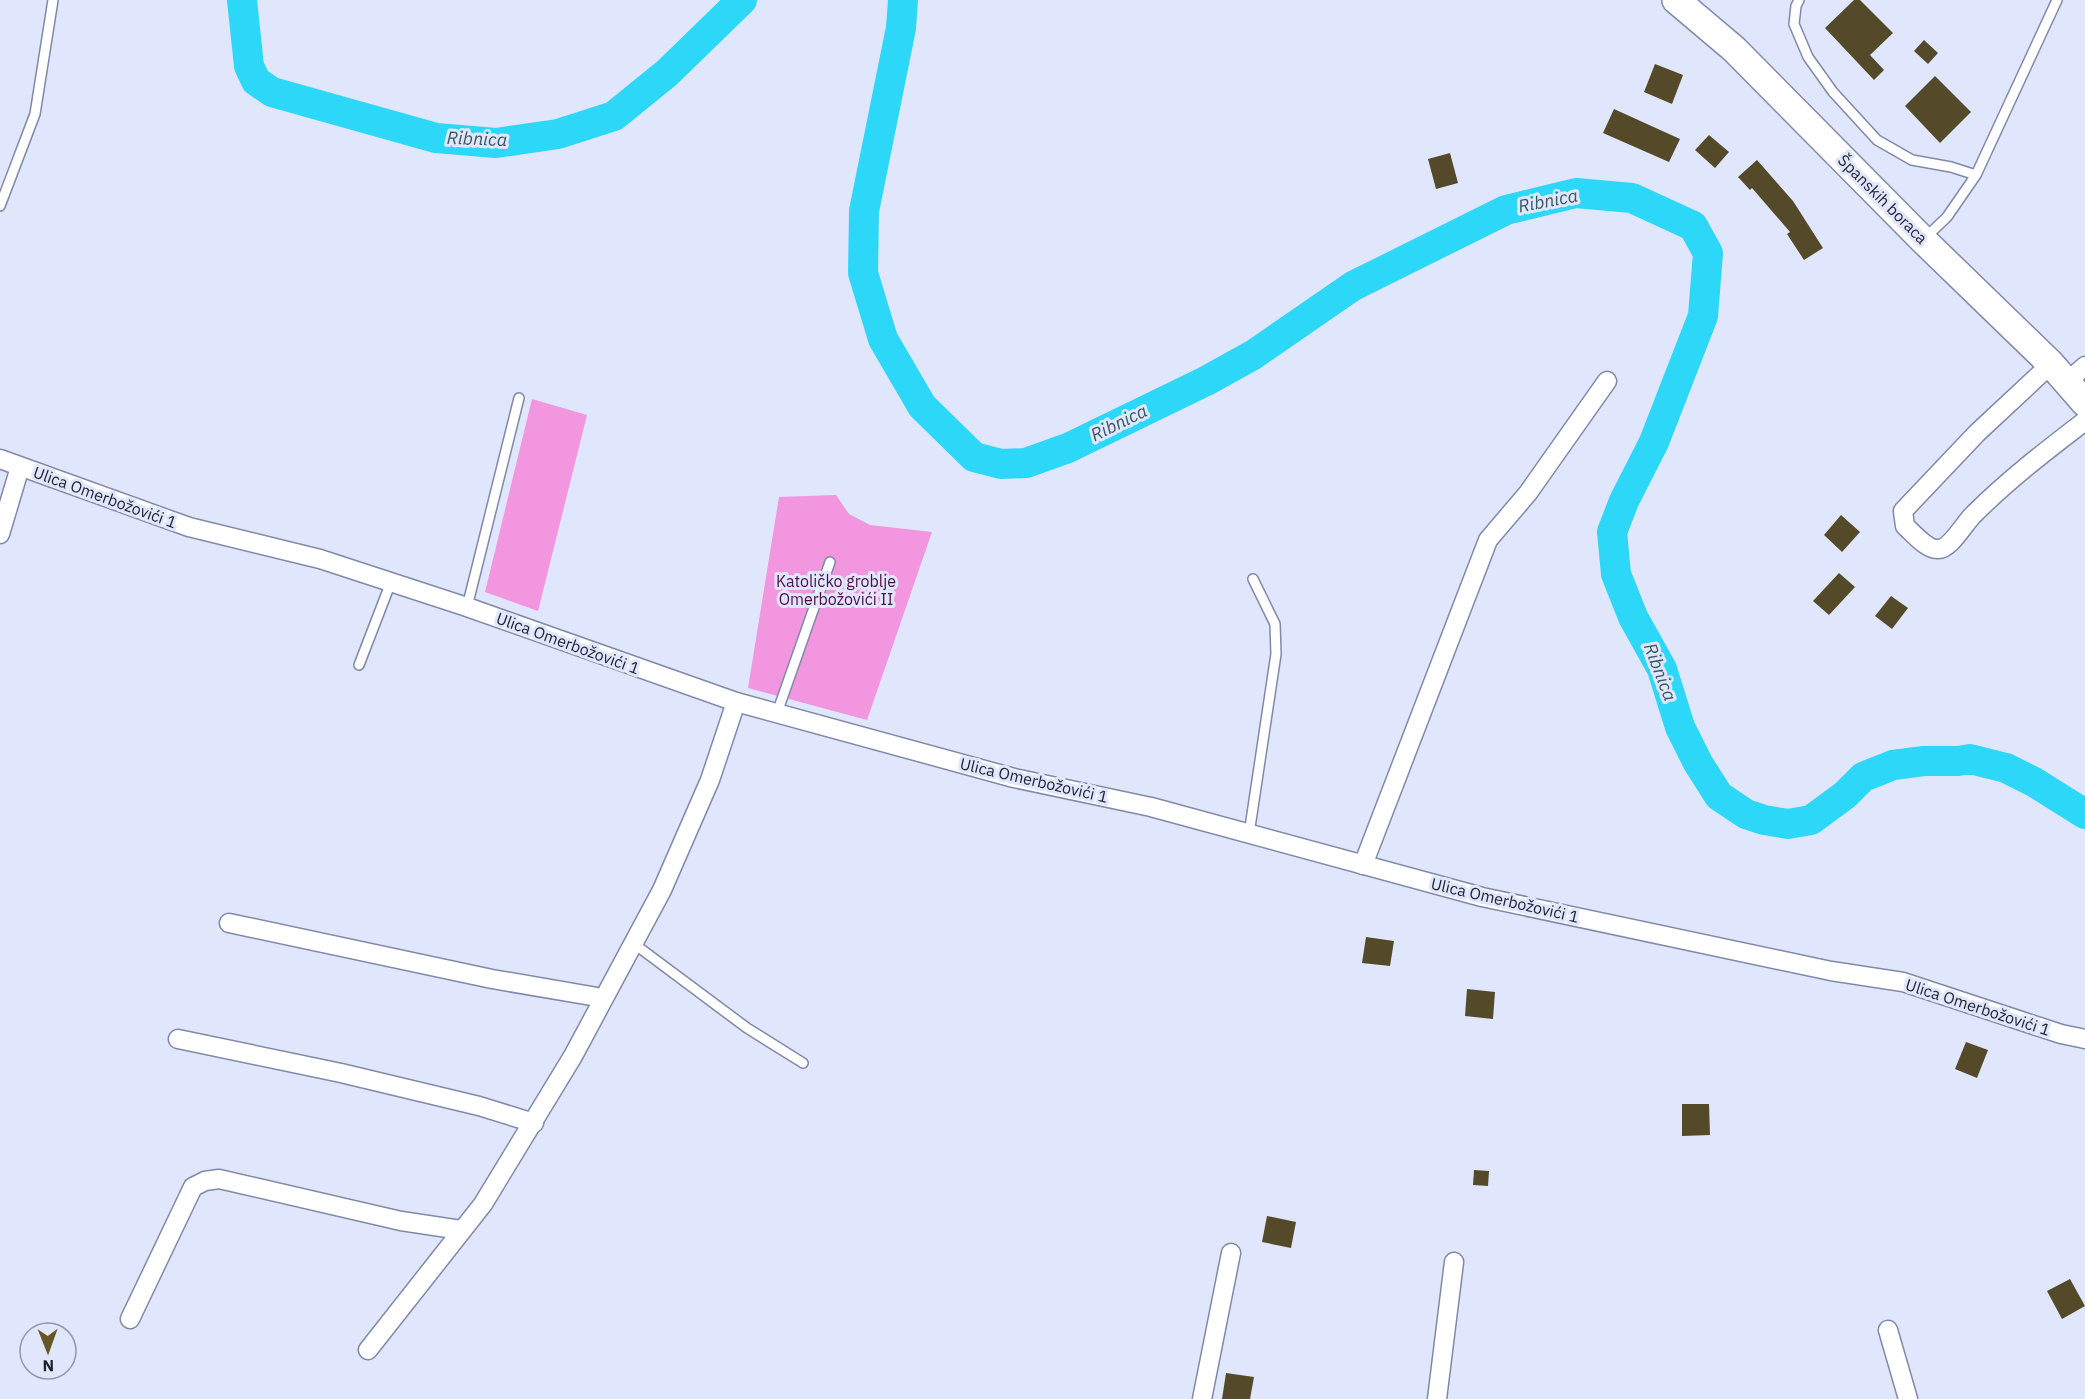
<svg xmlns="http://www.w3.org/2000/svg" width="2085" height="1399" font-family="'IBM Plex Sans',sans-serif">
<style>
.green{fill:#f196df}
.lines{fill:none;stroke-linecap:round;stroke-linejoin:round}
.river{stroke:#2dd7f7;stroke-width:30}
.building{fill:#544a2a}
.lane-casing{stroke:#8189aa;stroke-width:12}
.street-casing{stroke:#8189aa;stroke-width:21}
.secondary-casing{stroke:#8189aa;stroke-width:30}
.lane{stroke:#fff;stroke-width:9}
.street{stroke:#fff;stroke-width:18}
.secondary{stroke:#fff;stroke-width:27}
.labels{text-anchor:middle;stroke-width:6;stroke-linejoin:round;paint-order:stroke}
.street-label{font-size:16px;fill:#1e212e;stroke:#e0e6fc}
.park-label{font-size:16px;fill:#500e48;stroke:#e0e6fc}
.water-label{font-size:18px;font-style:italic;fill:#385860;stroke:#e0e6fc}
</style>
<rect width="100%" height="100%" fill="#e0e6fc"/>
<g class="green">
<polygon points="532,399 587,415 538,611 485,592"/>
<polygon points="836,495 849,514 870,525 932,532 867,720 748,688 779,497"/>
</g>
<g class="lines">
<g class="river">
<polyline points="242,0 249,66 256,81 272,92 436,138 496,143 558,134 614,116 667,73 742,0"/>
<polyline points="903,0 901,28 864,211 863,273 883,339 922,406 974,457 1001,464 1026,463 1068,448 1206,381 1253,355 1353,286 1506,210 1576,193 1632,198 1693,226 1708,253 1703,316 1654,442 1624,501 1612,532 1616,574 1633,617 1662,669 1680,727 1698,763 1719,796 1746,814 1764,820 1788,824 1811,820 1845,795 1863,777 1893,765 1924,761 1958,761 1970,759 2006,768 2034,782 2085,814"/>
</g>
</g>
<g class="building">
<polygon points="1854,0 1860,0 1893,33 1870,55 1884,70 1874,80 1825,28"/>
<polygon points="1924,40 1938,53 1928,64 1914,51"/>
<polygon points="1655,64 1683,75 1672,104 1644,92"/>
<polygon points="1935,76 1971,112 1940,143 1905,106"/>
<polygon points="1614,109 1680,139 1669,162 1603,133"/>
<polygon points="1709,135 1729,152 1715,168 1695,150"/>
<polygon points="1450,153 1458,183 1436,189 1428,159"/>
<polygon points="1757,160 1793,201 1823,248 1804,260 1787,234 1790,232 1752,188 1750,190 1738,177"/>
<polygon points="1841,515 1860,532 1842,552 1824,535"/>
<polygon points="1839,573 1855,587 1829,615 1813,601"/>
<polygon points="1891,596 1908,608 1892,629 1875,616"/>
<polygon points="1366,937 1394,941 1390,966 1362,963"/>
<polygon points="1467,989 1495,992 1493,1019 1465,1016"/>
<polygon points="1966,1042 1988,1050 1977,1078 1955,1069"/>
<polygon points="1682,1104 1709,1104 1710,1135 1682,1136"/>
<polygon points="1474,1170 1489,1171 1488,1186 1473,1185"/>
<polygon points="1267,1216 1296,1222 1291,1248 1262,1242"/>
<polygon points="2070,1279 2085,1306 2062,1319 2047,1291"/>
<polygon points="1226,1373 1254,1377 1250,1399 1222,1399"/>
</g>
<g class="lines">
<defs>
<g id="lane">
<polyline points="1799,0 1796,6 1794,24 1808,57 1833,92 1877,140 1912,160 1951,167 1976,175"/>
<polyline points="0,206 35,114 53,0"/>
<polyline points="1925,238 1947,217 1976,175 2057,0"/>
<polyline points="467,607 519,398"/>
<polyline points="359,665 391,582"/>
<polyline points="777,713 830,562"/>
<polyline points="1249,834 1276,654 1275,624 1253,579"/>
<polyline points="633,943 747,1028 803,1063"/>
</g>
<g id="street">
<path d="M2051,364L1977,433L1903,511L1905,526C1913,533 1927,550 1938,549C1951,549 1965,522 1974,514C2008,480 2047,450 2085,421"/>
<polyline points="2067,382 2085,366"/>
<polyline points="0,459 189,527 320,559 467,607 736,702 1014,778 1151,807 1482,897 1831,971 1903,982 2061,1034 2085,1039"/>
<polyline points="0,534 20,467"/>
<polyline points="1363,865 1488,540 1528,493 1607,381"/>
<polyline points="229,923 492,979 603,998"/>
<polyline points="178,1039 341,1073 479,1106 534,1123"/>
<polyline points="130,1319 193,1187 205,1181 219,1179 401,1221 461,1230"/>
<polyline points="1888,1330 1908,1399"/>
<polyline points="368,1350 483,1204 573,1056 662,890 710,780 736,702"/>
<polyline points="1202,1399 1231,1253"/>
<polyline points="1437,1399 1454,1262"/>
</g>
<polyline id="secondary" points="1676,0 1734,49 1923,240 2051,364 2085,403"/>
</defs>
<use href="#lane" class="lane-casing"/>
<use href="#street" class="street-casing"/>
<use href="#secondary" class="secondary-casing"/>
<use href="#lane" class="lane"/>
<use href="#street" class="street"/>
<use href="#secondary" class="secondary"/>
</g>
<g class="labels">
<g class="street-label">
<text transform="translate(1883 199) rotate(45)" y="6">Španskih boraca</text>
<text transform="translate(105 497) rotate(20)" y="6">Ulica Omerbožovići 1</text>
<text transform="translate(568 643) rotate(20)" y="6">Ulica Omerbožovići 1</text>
<text transform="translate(1034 780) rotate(13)" y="6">Ulica Omerbožovići 1</text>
<text transform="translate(1505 900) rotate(13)" y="6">Ulica Omerbožovići 1</text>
<text transform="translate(1978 1007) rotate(18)" y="6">Ulica Omerbožovići 1</text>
</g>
<g class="park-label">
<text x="836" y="587">Katoličko groblje<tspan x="836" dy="18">Omerbožovići II</tspan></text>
</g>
<g class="water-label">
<text transform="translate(477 139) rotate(2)" y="6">Ribnica</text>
<text transform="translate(1548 201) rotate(-11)" y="6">Ribnica</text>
<text transform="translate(1119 423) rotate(-26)" y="6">Ribnica</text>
<text transform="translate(1660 672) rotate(69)" y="6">Ribnica</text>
</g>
</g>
<g transform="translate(48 1351) rotate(179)"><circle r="28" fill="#e0e6fc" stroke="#9297aa" stroke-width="1.5"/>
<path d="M0-4.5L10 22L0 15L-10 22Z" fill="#655724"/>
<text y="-9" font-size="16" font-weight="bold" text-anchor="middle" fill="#1e212e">N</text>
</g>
</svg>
